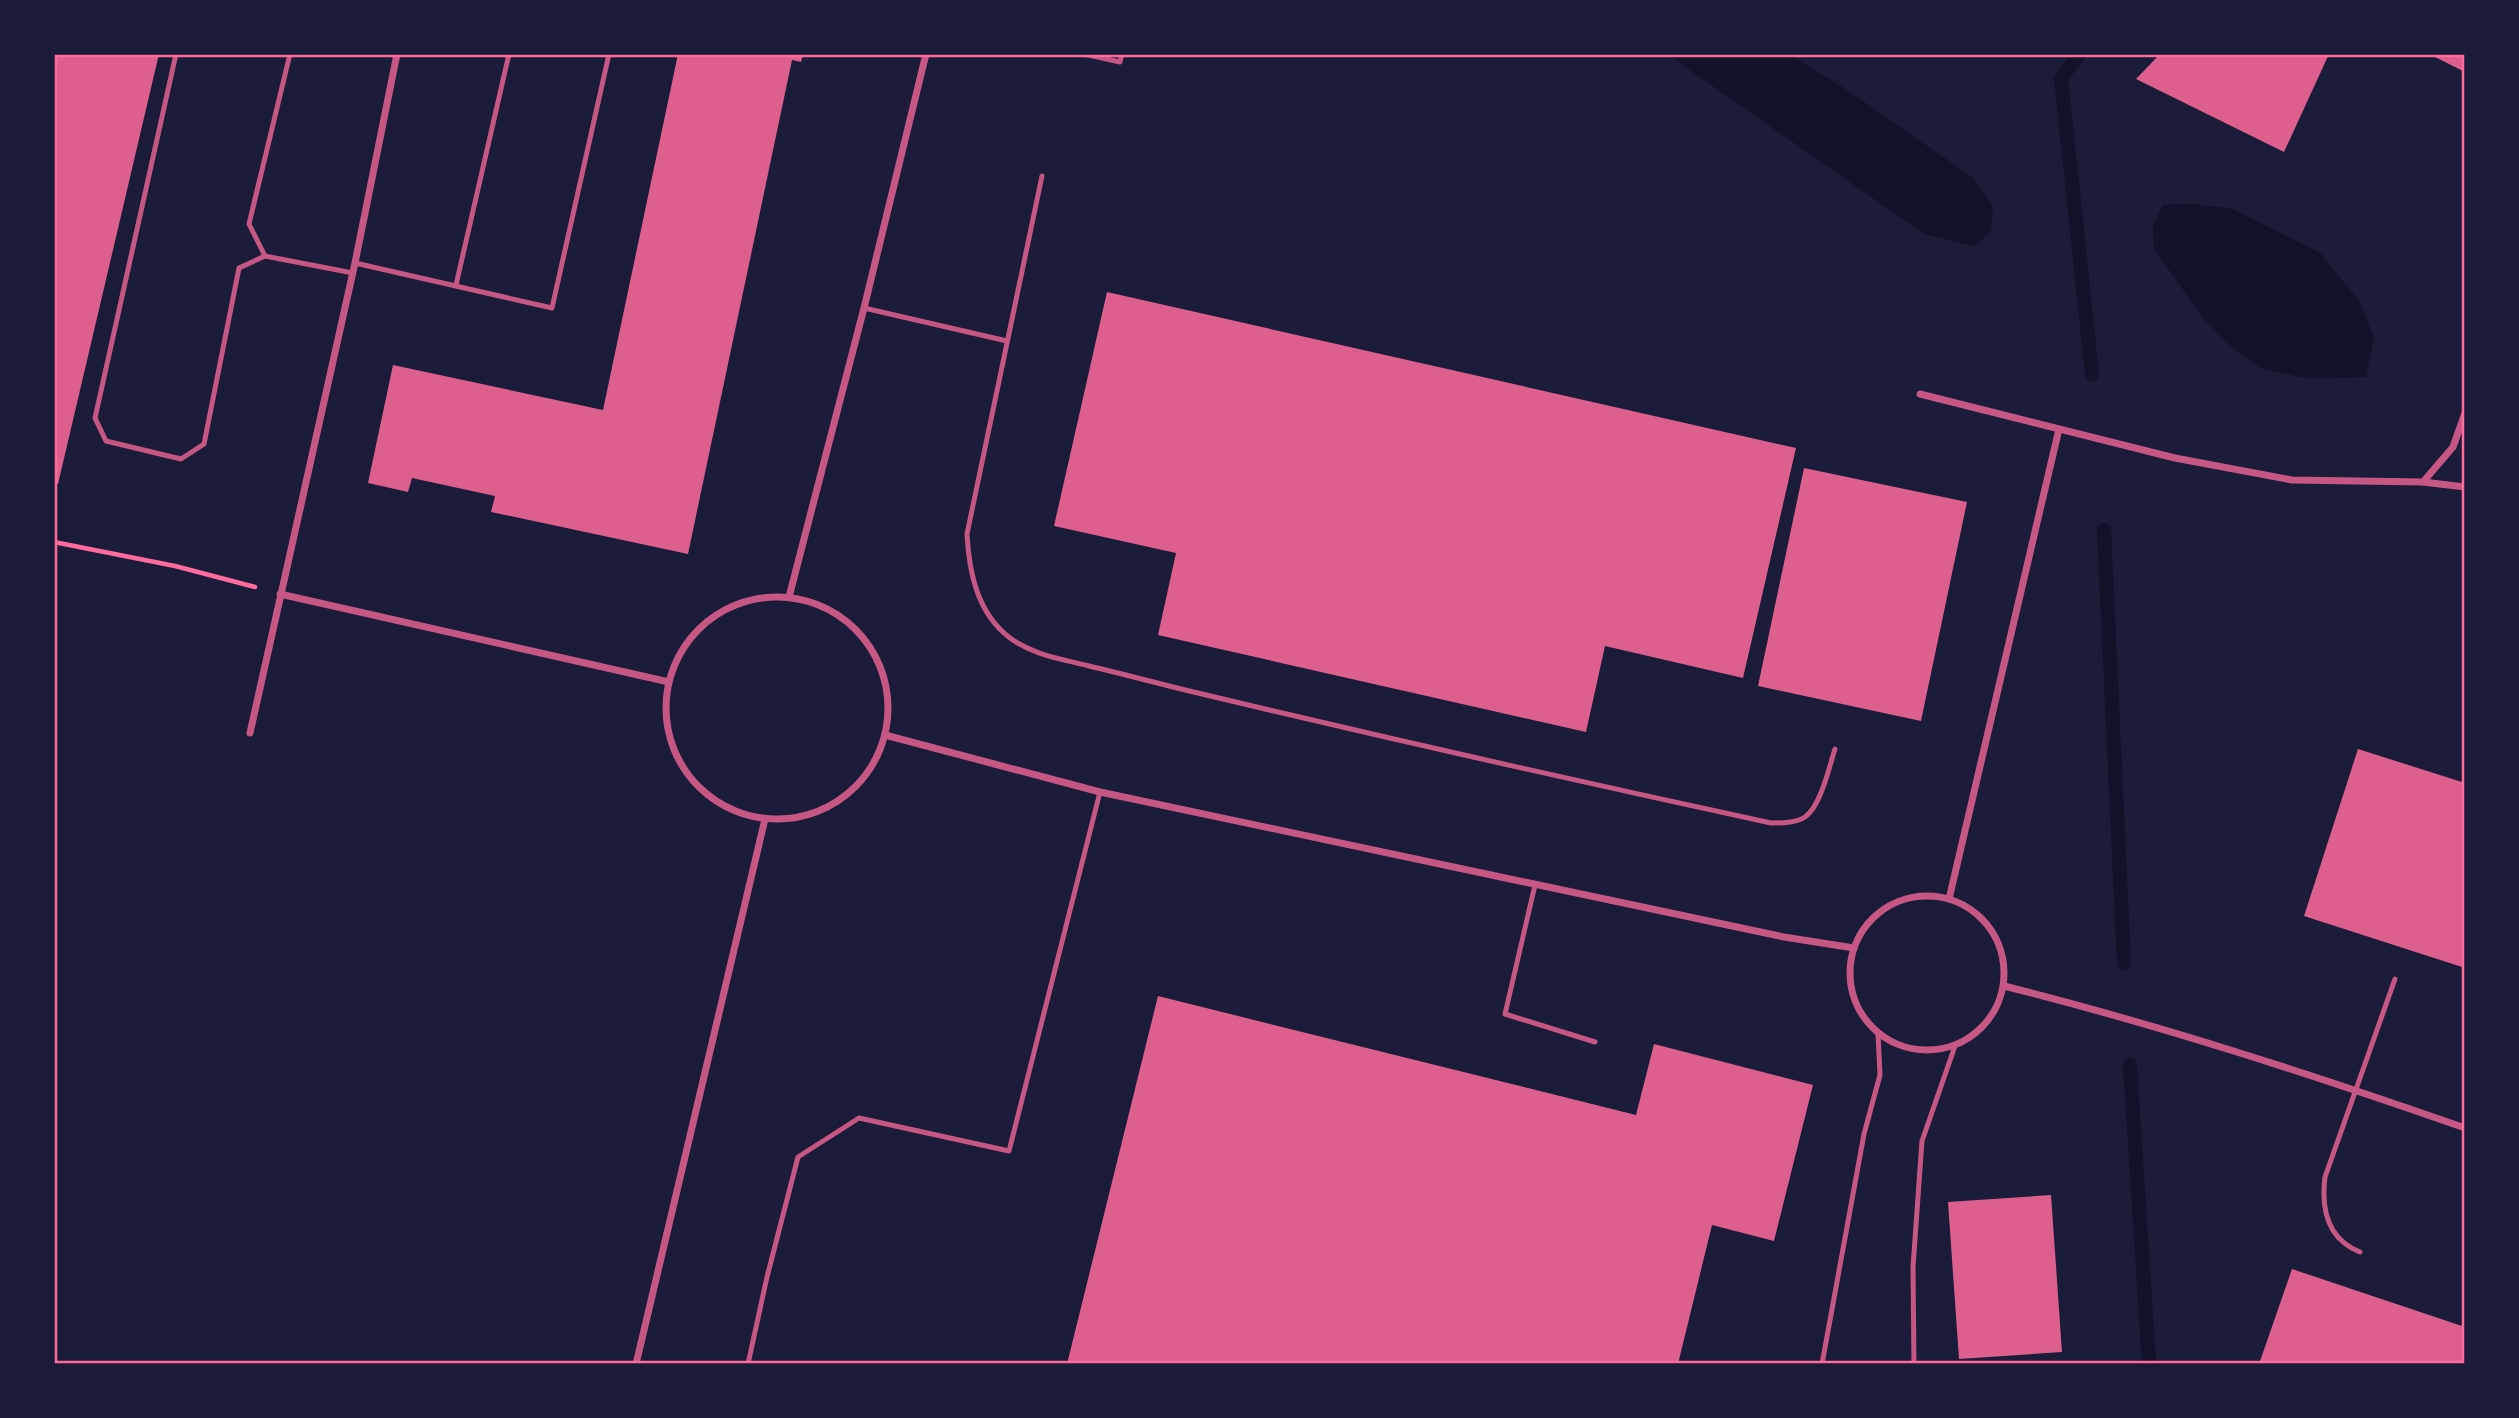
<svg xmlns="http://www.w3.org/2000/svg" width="2519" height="1418" font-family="Commissioner,sans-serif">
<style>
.water{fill:#12122b}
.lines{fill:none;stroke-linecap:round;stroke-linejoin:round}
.stream{stroke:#12122b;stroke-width:14}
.building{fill:#dd5f8e}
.path{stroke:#ff6b9d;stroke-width:4.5}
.service{stroke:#c65784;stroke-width:5}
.minor{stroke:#c65784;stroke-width:7}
.neatline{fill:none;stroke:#ff6b9d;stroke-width:2.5}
</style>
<rect width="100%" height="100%" fill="#1b1b3a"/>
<g class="water">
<polygon points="1667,54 1789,54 1847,90 1973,178 1993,206 1991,232 1973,246 1924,234"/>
<polygon points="2195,204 2232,209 2320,253 2360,302 2374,339 2366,377 2310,379 2260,368 2232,348 2204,319 2154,249 2153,225 2163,205"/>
</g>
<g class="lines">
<g class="stream">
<polyline points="2079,54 2061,78 2092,374"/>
<polyline points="2104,530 2124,964"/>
<polyline points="2130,1065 2149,1364"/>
</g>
</g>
<g class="building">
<polygon points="54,54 159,54 58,484 54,483"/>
<polygon points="678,54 803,54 801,62 792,60 688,554 491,512 495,496 412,478 408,492 368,483 393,365 603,410"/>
<polygon points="2160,54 2329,54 2284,152 2136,79"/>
<polygon points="2429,54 2465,54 2465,72"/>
<polygon points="1107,292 1796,448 1743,678 1605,646 1586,732 1158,635 1176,553 1054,526"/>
<polygon points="1804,468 1967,502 1921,721 1758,686"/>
<polygon points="2358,749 2465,783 2465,968 2304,916"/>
<polygon points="1158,996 1636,1115 1654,1044 1813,1085 1774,1241 1712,1225 1678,1364 1067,1364"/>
<polygon points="2051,1195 2062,1352 1959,1359 1948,1202"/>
<polygon points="2292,1269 2465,1327 2465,1364 2259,1364"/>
</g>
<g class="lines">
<polyline class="path" points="54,542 175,566 255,587"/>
<g class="service">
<polyline points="176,54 95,418 106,441 181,459 204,444 239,268 265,256 353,273"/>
<polyline points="1084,54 1120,62 1122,54"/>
<path d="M1042,176L967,534C969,572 977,613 1010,638C1033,655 1062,659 1089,666C1127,675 1164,685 1202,694C1391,739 1581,782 1771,823C1782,823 1796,823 1805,817C1821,806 1829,767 1835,749"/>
<polyline points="265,256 249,224 290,54"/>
<polyline points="355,263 552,308 609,54"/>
<polyline points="456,285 509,54"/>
<polyline points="864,308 1007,341"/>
<polyline points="1535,885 1505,1014 1595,1042"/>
<path d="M2360,1252C2327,1239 2321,1209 2325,1177L2395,979"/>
<polyline points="748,1364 767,1277 798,1157 859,1118 1009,1151 1100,792"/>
<polyline points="1822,1364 1864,1134 1880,1075 1878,1033"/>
<polyline points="1914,1364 1913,1267 1922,1141 1955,1046"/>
</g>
<g class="minor">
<polyline points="1920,394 2175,458 2292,480 2423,482 2453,447 2465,413"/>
<polyline points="2423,482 2465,487"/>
<polyline points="280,594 669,682"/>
<polyline points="789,597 864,308 926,54"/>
<circle cx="777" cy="708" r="111"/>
<polyline points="250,733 355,263 397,54"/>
<polyline points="885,735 1100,792 1784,937 1854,948"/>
<circle cx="1927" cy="973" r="77"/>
<polyline points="1949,899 2059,429"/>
<path d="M2004,986C2160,1025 2313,1075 2465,1128"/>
<polyline points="636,1364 765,819"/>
</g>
</g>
<rect width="2519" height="1418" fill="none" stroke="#1b1b3a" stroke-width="112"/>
<rect x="56" y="56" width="2407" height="1306" class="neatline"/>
</svg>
